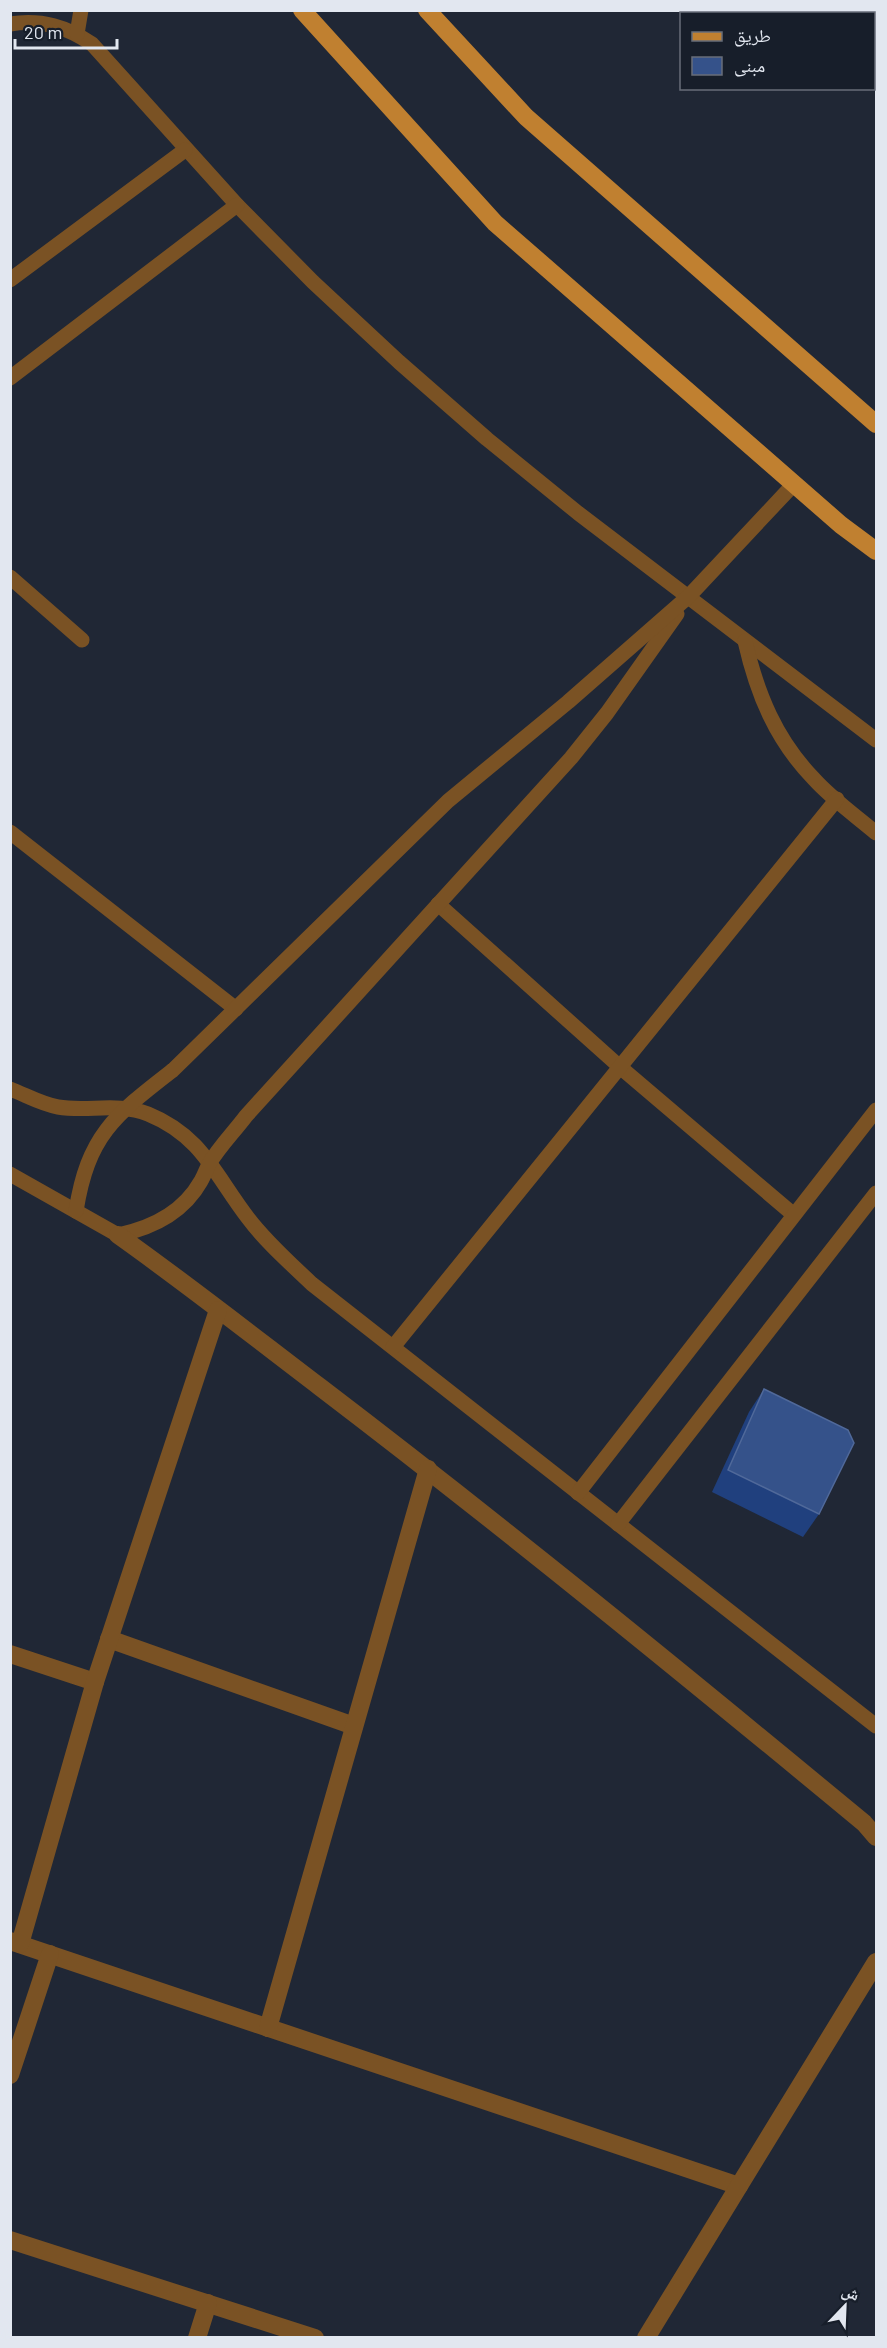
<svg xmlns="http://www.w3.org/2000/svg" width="887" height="2348" font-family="Barlow,'Noto Naskh Arabic',sans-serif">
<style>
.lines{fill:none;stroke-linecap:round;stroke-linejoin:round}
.lane{stroke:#7a5224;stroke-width:15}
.street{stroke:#7a5224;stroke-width:18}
.primary{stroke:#c08030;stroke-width:18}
.wall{fill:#20407e}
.building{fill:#35528a;stroke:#50699a;stroke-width:1.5}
</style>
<rect width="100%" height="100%" fill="#202735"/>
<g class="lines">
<g class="lane">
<path d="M10,24C42,19 67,27 92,44L237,205L313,282L399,362L487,439L578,513L876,740"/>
<polyline points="77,34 81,10"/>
<polyline points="10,280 185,150"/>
<polyline points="10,378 237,205"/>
<polyline points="10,577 82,640"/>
<path d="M745,641C757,694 776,740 814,779C832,799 856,816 876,833"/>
<polyline points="10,832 236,1009"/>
<polyline points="438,904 620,1067 794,1215"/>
<path d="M10,1089C26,1095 41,1104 58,1107C88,1112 118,1102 148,1114C202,1136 215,1175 248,1218C266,1242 290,1263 312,1284L876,1726"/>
<path d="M10,1174L118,1235C152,1228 183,1213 201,1181C204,1176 206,1170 209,1164C219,1147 234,1132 246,1116L571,758L607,713L677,614"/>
<path d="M76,1211C88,1135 115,1115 173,1070L448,801L568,702L689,596L794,484"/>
<polyline points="393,1347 837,799"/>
<polyline points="578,1493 876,1110"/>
<polyline points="618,1524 876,1193"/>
</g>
<g class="street">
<path d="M118,1235C187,1284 253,1336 320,1387C505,1528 685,1675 864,1823L876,1837"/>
<polyline points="109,1639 354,1726"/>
<polyline points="10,1654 95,1682"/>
<polyline points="10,1941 739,2186"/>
<polyline points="20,1944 95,1682 218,1310"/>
<polyline points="268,2028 428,1469"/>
<polyline points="10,2075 50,1954"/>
<polyline points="10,2240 315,2338"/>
<polyline points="197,2338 208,2303"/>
<polyline points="646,2338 876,1962"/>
</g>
<g class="primary">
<polyline points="302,10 495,223 841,525 876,551"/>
<polyline points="427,10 526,117 876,424"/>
</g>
</g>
<polygon class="wall" points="764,1389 819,1514 803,1537 712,1492 749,1412"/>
<polygon class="building" points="764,1389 848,1430 854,1443 819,1514 728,1470"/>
<rect width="887" height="2348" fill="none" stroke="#e2e7f0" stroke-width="24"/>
<rect x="680" y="12" width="195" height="78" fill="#171e2a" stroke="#686e79" stroke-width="1.5"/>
<rect x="692" y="32" width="30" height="9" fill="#c08030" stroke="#686e79" stroke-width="1.5"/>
<text x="734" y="42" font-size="18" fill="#e2e7f0">طريق</text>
<rect x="692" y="57" width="30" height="18" fill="#35528a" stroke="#686e79" stroke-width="1.5"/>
<text x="734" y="72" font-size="18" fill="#e2e7f0">مبنى</text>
<g transform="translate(845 2306) rotate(23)" stroke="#171e2a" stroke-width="4.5" paint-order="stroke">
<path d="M0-4.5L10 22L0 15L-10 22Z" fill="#e2e7f0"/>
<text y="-9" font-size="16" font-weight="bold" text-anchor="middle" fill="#e2e7f0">ش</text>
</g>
<path d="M15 39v9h102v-9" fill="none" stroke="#e2e7f0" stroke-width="3"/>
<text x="24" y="39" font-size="18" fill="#e2e7f0" stroke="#171e2a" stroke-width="4.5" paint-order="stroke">20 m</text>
</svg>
